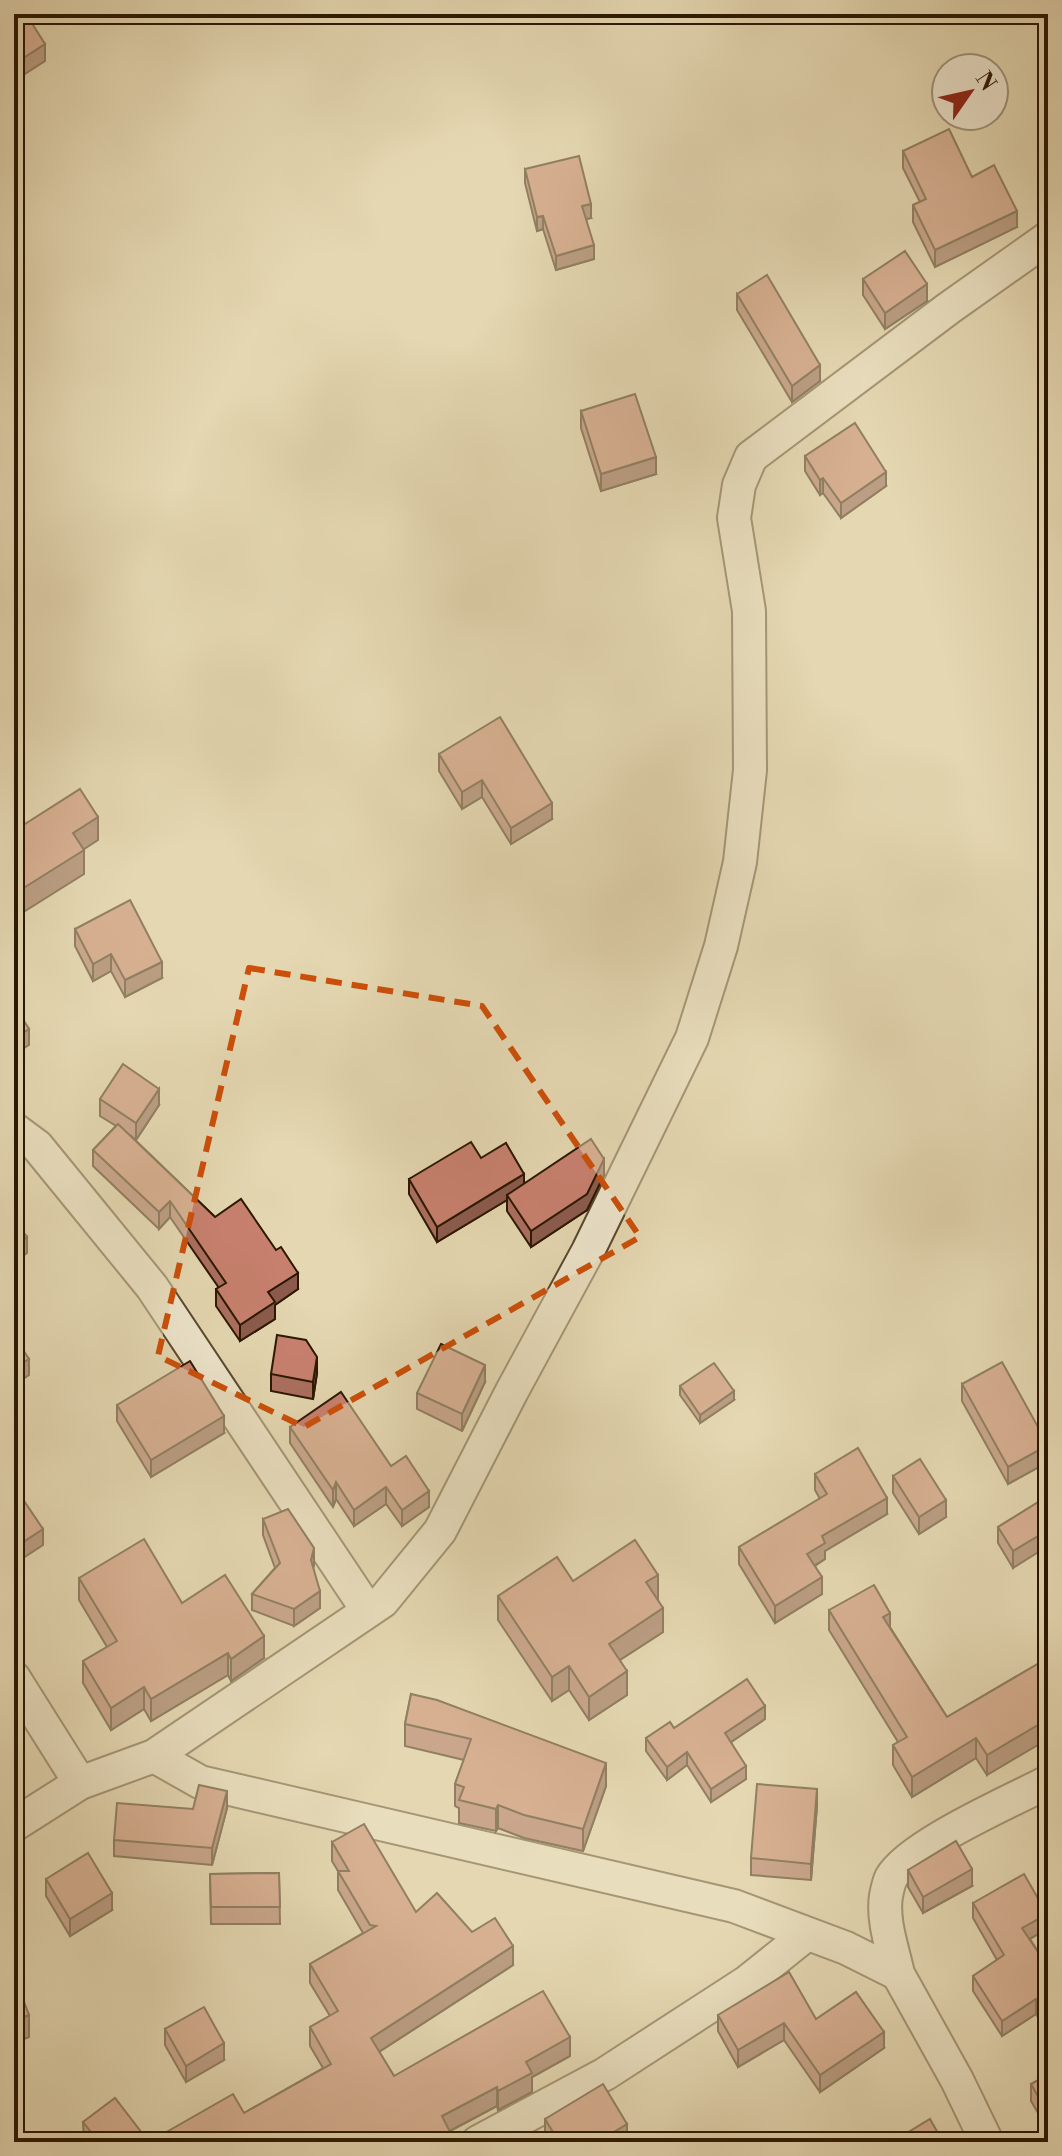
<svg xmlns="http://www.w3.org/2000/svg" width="1062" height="2156" font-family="'Libre Bodoni',serif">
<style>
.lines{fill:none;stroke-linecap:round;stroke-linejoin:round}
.street-casing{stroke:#59472c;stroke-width:36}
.street{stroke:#ede5cc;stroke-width:32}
.wall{fill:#ab6e5f;stroke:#2b1700;stroke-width:2}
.shaded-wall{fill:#8b5a4d;stroke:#2b1700;stroke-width:2}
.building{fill:#c7806e;stroke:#2b1700;stroke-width:2}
.marked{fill:none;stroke:#cc4f0a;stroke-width:6;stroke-dasharray:16 10;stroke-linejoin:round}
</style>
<rect width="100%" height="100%" fill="#e4d7b1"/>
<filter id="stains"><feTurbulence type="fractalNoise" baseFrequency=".0025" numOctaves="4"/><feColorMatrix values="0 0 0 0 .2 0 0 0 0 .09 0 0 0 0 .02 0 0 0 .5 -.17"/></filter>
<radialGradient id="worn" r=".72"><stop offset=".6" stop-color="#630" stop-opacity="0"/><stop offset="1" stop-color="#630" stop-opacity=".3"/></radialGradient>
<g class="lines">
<defs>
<g id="street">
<polyline points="14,1129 37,1146 152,1287 368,1611"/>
<polyline points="14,1678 80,1783"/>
<path d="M154,1756L200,1782L734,1906L846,1948L898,1974C893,1950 882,1921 886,1896C887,1891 889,1882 891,1878C908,1846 1013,1800 1048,1782"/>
<polyline points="14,1825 80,1783 154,1756 383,1601 440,1531 512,1391 588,1251 692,1038 721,946 740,862 750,770 749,611 734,518 739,485 751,457 949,308 1048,238"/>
<polyline points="898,1974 957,2080 987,2142"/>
<polyline points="478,2142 605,2074 747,1982 807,1934"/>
</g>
</defs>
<use href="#street" class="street-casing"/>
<use href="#street" class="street"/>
</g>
<g class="wall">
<polygon points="903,151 1017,227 935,267 913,222 913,205 920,202 903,168"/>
<polygon points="525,169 591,218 586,219 594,259 556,270 543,229 537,231 525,183"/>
<polygon points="863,279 927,301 885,329 863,295"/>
<polygon points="737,294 820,381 792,402 737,310"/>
<polygon points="581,411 656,474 601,491 581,428"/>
<polygon points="805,456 886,486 841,518 823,493 820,495 805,471"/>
<polygon points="439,754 552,819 511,844 482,797 462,809 439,771"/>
<polygon points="75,929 162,978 125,997 111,971 93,981 75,946"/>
<polygon points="100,1099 159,1105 136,1140 130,1135 215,1217 298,1289 275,1305 275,1319 240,1341 216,1306 216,1289 219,1288 170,1217 159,1229 93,1166 93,1150 116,1126 100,1116"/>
<polygon points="481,1158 524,1183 604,1175 587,1210 531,1247 507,1211 507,1200 437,1242 409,1194 409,1179"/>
<polygon points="1048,1193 1048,1230 1039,1214 1039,1199"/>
<polygon points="317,1373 313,1399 271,1391 271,1374"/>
<polygon points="485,1382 462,1431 417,1409 417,1393"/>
<polygon points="962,1384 1048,1462 1008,1484 962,1401"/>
<polygon points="680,1386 734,1400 700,1423 680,1395"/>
<polygon points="117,1405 224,1433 151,1477 117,1421"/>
<polygon points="290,1427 391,1466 429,1507 402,1526 386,1504 354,1526 336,1499 333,1507 290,1443"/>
<polygon points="815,1474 887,1514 825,1551 825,1559 815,1566 822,1594 775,1623 739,1564 739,1547 820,1499 815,1490"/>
<polygon points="893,1476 946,1517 919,1534 893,1493"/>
<polygon points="1048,1496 1013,1568 998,1543 998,1527"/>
<polygon points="263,1519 314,1565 313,1568 320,1608 294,1626 252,1610 252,1594 275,1568 263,1535"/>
<polygon points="79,1578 182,1603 264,1658 231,1681 228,1675 151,1721 144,1709 111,1730 83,1683 83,1661 107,1647 79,1600"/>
<polygon points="573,1581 658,1599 663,1632 620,1660 627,1695 589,1720 569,1690 552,1701 498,1620 498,1596"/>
<polygon points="829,1610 890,1627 947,1717 1048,1658 987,1775 976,1758 912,1797 893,1765 893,1745 898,1742 829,1630"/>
<polygon points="411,1694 606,1786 583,1851 524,1838 498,1828 496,1831 459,1823 459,1808 455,1806 455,1784 464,1760 405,1746 405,1724"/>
<polygon points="765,1719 731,1742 746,1779 711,1802 687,1765 667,1780 646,1751 646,1738 674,1728"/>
<polygon points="817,1806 811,1880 751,1875 751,1858"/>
<polygon points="227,1808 212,1865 114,1856 114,1840 193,1809"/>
<polygon points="332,1842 416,1912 472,1932 513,1965 379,2052 394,2076 570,2056 532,2077 532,2092 498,2110 497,2106 450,2131 455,2142 84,2142 83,2122 149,2142 244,2113 323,2068 310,2046 310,2027 330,2016 310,1983 310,1964 363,1933 338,1890 338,1871 332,1861"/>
<polygon points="908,1870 972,1886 923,1913 908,1887"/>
<polygon points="279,1873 280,1924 211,1924 210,1874"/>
<polygon points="46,1879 112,1910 70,1936 46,1896"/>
<polygon points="973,1903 1047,1929 1030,1939 1048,1967 1048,2034 1036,2014 1002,2036 973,1991 973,1976 997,1960 973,1918"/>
<polygon points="718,2015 816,2019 884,2048 820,2092 784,2040 738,2067 718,2031"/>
<polygon points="165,2029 224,2060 186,2082 165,2045"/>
<polygon points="1048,2075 1048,2130 1031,2101 1031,2084"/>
<polygon points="545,2119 627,2141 549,2142 545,2135"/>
</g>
<g class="shaded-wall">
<polygon points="45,44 45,61 14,81 14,64"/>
<polygon points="591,204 591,218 582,220 582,206"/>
<polygon points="1017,211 1017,227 935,267 935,250"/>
<polygon points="543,216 543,229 537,231 537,217"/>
<polygon points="594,245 594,259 556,270 556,256"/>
<polygon points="927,284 927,301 885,329 885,313"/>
<polygon points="820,365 820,381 792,402 792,386"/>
<polygon points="656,457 656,474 601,491 601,474"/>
<polygon points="886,472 886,486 841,518 841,503"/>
<polygon points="823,478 823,493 820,495 820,480"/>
<polygon points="482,780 482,797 462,809 462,792"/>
<polygon points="552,803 552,819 511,844 511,828"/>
<polygon points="98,817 98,840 75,855 84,850 84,874 14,918 14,894 73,833"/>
<polygon points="111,954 111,971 93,981 93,964"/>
<polygon points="162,962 162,978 125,997 125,980"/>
<polygon points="29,1029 29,1045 14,1054 14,1038"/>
<polygon points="159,1089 159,1105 136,1140 136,1123"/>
<polygon points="604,1159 604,1175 587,1210 531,1247 531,1231"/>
<polygon points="524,1174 524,1189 507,1195 507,1200 437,1242 437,1227"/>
<polygon points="170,1201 170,1217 159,1229 159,1212"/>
<polygon points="27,1237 27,1253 14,1262 14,1246"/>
<polygon points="298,1273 298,1289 275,1305 275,1319 240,1341 240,1325 268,1292"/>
<polygon points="317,1357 317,1373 313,1399 313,1382"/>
<polygon points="29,1359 29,1375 14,1385 14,1368"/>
<polygon points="485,1365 485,1382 462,1431 462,1414"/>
<polygon points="734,1391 734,1400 700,1423 700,1415"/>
<polygon points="224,1416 224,1433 151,1477 151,1460"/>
<polygon points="1048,1445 1048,1462 1008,1484 1008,1467"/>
<polygon points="336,1482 336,1499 333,1507 333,1490"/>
<polygon points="386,1487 386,1504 354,1526 354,1510"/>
<polygon points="429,1491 429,1507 402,1526 402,1510"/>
<polygon points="887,1498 887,1514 825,1551 825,1559 807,1570 807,1554 822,1536"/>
<polygon points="946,1500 946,1517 919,1534 919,1517"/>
<polygon points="43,1529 43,1545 14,1564 14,1548"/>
<polygon points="1048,1530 1048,1546 1013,1568 1013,1551"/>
<polygon points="314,1548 314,1565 311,1577 311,1560"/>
<polygon points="658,1575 658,1599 646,1606 646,1582"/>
<polygon points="822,1577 822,1594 775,1623 775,1606"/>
<polygon points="320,1591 320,1608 294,1626 294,1609"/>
<polygon points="663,1608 663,1632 609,1667 609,1644"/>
<polygon points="890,1613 890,1633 883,1617"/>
<polygon points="264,1636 264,1658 231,1681 231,1659"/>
<polygon points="228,1653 228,1675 151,1721 151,1699"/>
<polygon points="569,1666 569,1690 552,1701 552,1677"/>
<polygon points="627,1671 627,1695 589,1720 589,1697"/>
<polygon points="144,1687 144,1709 111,1730 111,1708"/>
<polygon points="765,1706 765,1719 725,1746 725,1733"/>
<polygon points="1048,1719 1048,1739 987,1775 987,1755"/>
<polygon points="976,1738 976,1758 912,1797 912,1777"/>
<polygon points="687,1752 687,1765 667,1780 667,1767"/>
<polygon points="606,1763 606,1786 583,1851 583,1829"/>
<polygon points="746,1766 746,1779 711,1802 711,1789"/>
<polygon points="817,1789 817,1806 811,1880 811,1864"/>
<polygon points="227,1791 227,1808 212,1865 212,1848"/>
<polygon points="498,1805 498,1828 496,1831 496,1809"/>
<polygon points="972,1869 972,1886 923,1913 923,1897"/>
<polygon points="112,1893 112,1910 70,1936 70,1919"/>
<polygon points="1047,1914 1047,1929 1022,1943 1022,1928"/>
<polygon points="513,1946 513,1965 371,2057 371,2038"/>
<polygon points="1036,1999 1036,2014 1002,2036 1002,2021"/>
<polygon points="29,2015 29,2037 14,2043 14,2021"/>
<polygon points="784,2023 784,2040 738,2067 738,2050"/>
<polygon points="884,2032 884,2048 820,2092 820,2075"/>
<polygon points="570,2037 570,2056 532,2077 532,2092 498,2110 498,2091 526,2062"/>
<polygon points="224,2043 224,2060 186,2082 186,2066"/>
<polygon points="497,2087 497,2106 442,2135 442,2116"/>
<polygon points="627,2124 627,2141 604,2142 604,2138"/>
</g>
<g class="building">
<polygon points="14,14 26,14 45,44 14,64"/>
<polygon points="949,129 972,177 994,165 1017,211 935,250 913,205 926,199 903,151"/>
<polygon points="579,156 591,204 582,206 594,245 556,256 543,216 537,217 525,169"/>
<polygon points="905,251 927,284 885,313 863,279"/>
<polygon points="767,275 820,365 792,386 737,294"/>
<polygon points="635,394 656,457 601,474 581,411"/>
<polygon points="855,423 886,472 841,503 823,478 820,480 805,456"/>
<polygon points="500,717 552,803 511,828 482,780 462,792 439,754"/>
<polygon points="80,789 98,817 73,833 84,850 14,894 14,831"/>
<polygon points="130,900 162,962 125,980 111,954 93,964 75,929"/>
<polygon points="14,1005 29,1029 14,1038"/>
<polygon points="123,1064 159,1089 136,1123 100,1099"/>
<polygon points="118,1124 215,1217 241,1199 276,1250 281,1247 298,1273 268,1292 275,1302 240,1325 216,1289 226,1283 170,1201 159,1212 93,1150"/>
<polygon points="591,1139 604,1159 587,1194 531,1231 507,1195"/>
<polygon points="471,1142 481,1158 506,1143 524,1174 437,1227 409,1179"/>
<polygon points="1048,1193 1048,1215 1039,1199"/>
<polygon points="14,1219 27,1237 14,1246"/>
<polygon points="277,1335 306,1340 317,1357 313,1382 271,1374"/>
<polygon points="14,1336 29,1359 14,1368"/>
<polygon points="441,1344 485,1365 462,1414 417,1393"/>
<polygon points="190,1361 224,1416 151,1460 117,1405"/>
<polygon points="1002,1362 1048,1445 1008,1467 962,1384"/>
<polygon points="714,1363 734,1391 700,1415 680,1386"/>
<polygon points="341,1392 391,1466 406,1456 429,1491 402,1510 386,1487 354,1510 336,1482 333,1490 290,1427"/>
<polygon points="858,1448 887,1498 822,1536 825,1543 807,1554 822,1577 775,1606 739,1547 827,1494 815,1474"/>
<polygon points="920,1459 946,1500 919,1517 893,1476"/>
<polygon points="14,1486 43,1529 14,1548"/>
<polygon points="1048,1496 1048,1530 1013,1551 998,1527"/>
<polygon points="288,1509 314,1548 311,1560 320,1591 294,1609 252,1594 280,1563 263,1519"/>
<polygon points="144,1539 182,1603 225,1575 264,1636 231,1659 228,1653 151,1699 144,1687 111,1708 83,1661 117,1641 79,1578"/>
<polygon points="635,1540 658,1575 646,1582 663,1608 609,1644 627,1671 589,1697 569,1666 552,1677 498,1596 557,1557 573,1581"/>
<polygon points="874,1585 890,1613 883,1617 947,1717 1048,1658 1048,1719 987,1755 976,1738 912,1777 893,1745 907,1737 829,1610"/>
<polygon points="747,1679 765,1706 725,1733 746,1766 711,1789 687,1752 667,1767 646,1738 670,1722 674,1728"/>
<polygon points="411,1694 437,1700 606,1763 583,1829 524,1815 498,1805 496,1809 459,1800 464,1787 455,1784 471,1739 405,1724"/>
<polygon points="757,1784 817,1789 811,1864 751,1858"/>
<polygon points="199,1785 227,1791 212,1848 114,1840 117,1803 193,1809"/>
<polygon points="364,1824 416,1912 437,1893 472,1932 495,1918 513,1946 371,2038 394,2076 543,1991 570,2037 526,2062 532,2073 498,2091 497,2087 442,2116 455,2142 99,2142 83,2122 115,2098 149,2142 233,2094 244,2113 331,2064 310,2027 338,2011 310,1964 376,1926 370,1925 338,1871 349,1871 332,1842"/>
<polygon points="956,1841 972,1869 923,1897 908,1870"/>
<polygon points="88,1853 112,1893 70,1919 46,1879"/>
<polygon points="279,1873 280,1907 211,1907 210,1874"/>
<polygon points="1024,1874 1047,1914 1022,1928 1048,1967 1048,2019 1036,1999 1002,2021 973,1976 1004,1955 973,1903"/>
<polygon points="789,1972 816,2019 856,1992 884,2032 820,2075 784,2023 738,2050 718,2015"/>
<polygon points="14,1976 29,2015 14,2021"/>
<polygon points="204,2007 224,2043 186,2066 165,2029"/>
<polygon points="1048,2075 1048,2114 1031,2084"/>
<polygon points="603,2084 627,2124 604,2138 606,2142 559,2142 545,2119"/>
<polygon points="930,2119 943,2142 892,2142"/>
</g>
<path d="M0 0H1062V2156H0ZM249,968L482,1006L640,1237L304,1427L158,1356Z" fill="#e4d7b1" fill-opacity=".55" fill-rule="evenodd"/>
<path class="marked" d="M249,968L482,1006L640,1237L304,1427L158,1356Z"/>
<rect width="1062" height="2156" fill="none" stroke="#e4d7b1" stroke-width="48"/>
<rect x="16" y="16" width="1030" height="2124" fill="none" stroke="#2b1700" stroke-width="4"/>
<rect x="24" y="24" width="1014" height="2108" fill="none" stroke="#2b1700" stroke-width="2"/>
<g transform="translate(970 92) rotate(56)"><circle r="38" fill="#ede5cc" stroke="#9f937a" stroke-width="2"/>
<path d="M0-6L14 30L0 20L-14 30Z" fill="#8f2418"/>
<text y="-12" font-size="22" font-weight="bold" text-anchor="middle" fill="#2b1700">N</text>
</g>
<rect width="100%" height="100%" filter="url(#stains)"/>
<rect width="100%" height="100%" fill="url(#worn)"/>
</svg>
